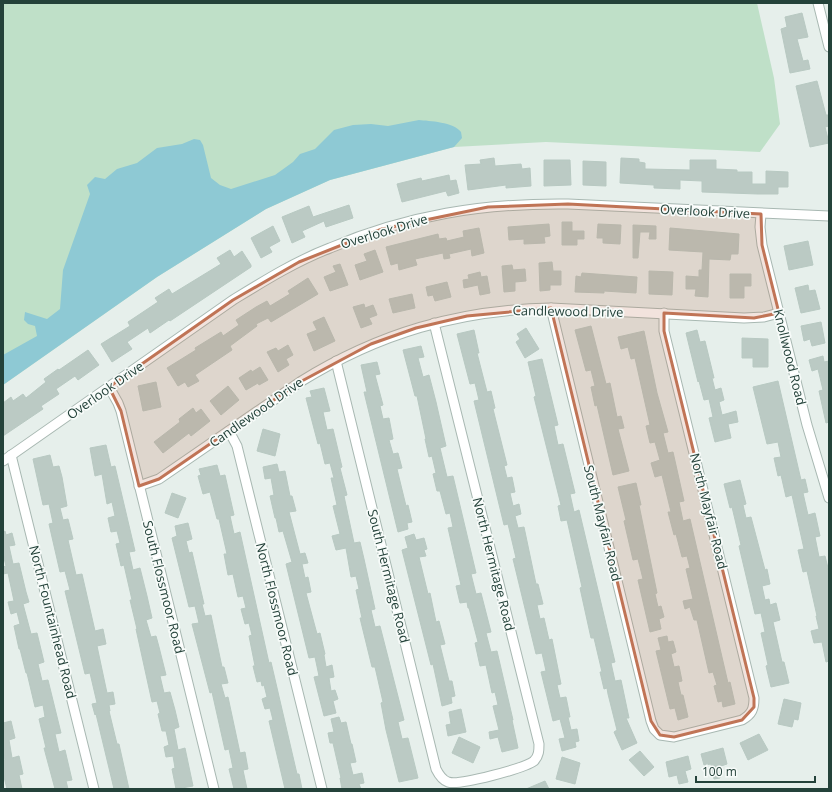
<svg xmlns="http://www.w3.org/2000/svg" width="832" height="792" font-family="'Open Sans',sans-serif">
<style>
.green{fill:#bfe0c8}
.water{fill:#8ec9d4}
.building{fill:#bbcac4;stroke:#b8c9c2}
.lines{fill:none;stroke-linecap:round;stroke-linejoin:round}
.street-casing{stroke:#a8b8b2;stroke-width:11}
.street{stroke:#fff;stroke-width:9}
.marked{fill:#c07456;fill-opacity:0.2;stroke:#c07456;stroke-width:3;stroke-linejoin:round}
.labels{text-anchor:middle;stroke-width:3.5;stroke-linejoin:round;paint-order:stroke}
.street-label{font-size:13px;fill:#24423a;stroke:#f7fbf9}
</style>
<rect width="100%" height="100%" fill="#e6efeb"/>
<polygon class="green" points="3,3 757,3 774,78 780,124 760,152 546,142 454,147 330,180 266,209 157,277 3,385"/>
<path class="water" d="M419,120C429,121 454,122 461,132C461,132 462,137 462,138L454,147L330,180L266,209L157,277L3,385V355L37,336L35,326L28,324L24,320L25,312L47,319L60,309L63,270L90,194L87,185L95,177L105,179L117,169L137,163L157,148L182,144L194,139L200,140L203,145L211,178L220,185L231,189L275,175L293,162L300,154L315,149L334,130L353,125L371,124L388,126Z"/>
<g class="building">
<polygon points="802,13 808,37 797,39 803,61 808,60 810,69 790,73 781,29 787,27 785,17"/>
<polygon points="817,81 826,115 828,115 829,121 829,126 825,127 829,143 810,147 796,86"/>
<polygon points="494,158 495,166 521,164 522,169 530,168 531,186 506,188 506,185 468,190 465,165 481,164 480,160"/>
<polygon points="621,158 639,159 639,162 645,163 645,169 690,170 690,160 716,160 716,169 737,170 737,172 752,172 752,184 766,184 766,171 788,172 788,187 778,187 778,194 758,194 702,192 702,181 680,180 680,189 654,188 654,185 620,183"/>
<polygon points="544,160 570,160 571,185 544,186"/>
<polygon points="583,161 606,162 606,186 583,185"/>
<polygon points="449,175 450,181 456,180 459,193 448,196 446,191 402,202 397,184 421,178 422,181"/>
<polygon points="349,205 353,218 326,227 324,221 302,231 305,237 292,243 282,217 309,206 313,217"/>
<polygon points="562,222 572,222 572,231 584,231 584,239 577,239 577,245 562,245"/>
<polygon points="549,224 550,236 544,237 545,243 524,244 524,239 509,240 508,227"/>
<polygon points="598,224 621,225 620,244 603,243 603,238 597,238"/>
<polygon points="633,225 656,226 656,239 649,239 650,232 640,232 638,258 633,258"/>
<polygon points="273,226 280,241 269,247 272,252 261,258 251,238"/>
<polygon points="479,228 484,253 472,256 471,249 449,254 450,258 444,259 443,253 415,259 417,265 399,270 398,263 391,265 386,247 438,234 439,239 446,238 447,241 464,237 463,231"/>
<polygon points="670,228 739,234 738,254 731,254 730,260 709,259 708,297 695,296 696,289 686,289 686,276 699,277 699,270 702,270 703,252 669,250"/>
<polygon points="808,241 813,265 789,270 784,246"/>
<polygon points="230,250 234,257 242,251 251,265 251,267 170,321 169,320 150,333 148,328 127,342 132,349 112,362 101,344 130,326 128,322 158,302 155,298 169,289 172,294 221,264 217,258"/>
<polygon points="375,250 383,272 360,280 355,265 367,261 364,254"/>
<polygon points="552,262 553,271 561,271 561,285 550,285 550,290 540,291 539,263"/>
<polygon points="340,264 348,285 330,291 324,277 336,272 333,266"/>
<polygon points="512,265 513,270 525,269 526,281 515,282 515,291 504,292 502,266"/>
<polygon points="649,271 673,272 672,295 649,294"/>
<polygon points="480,272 481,277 487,276 490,293 480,295 478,285 464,288 463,280 469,279 468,275"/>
<polygon points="582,273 637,277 636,293 604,291 604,293 575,292 576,276 581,277"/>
<polygon points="730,274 751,274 751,286 744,286 744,298 730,298"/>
<polygon points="308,278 318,294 271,322 268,318 256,324 257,326 230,346 232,350 195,375 199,381 188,387 185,382 178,386 167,368 196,350 195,348 221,332 223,336 239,325 236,320 256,307 267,301 270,306 290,294 288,291"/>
<polygon points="447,282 451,297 435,301 433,295 428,296 426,287"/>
<polygon points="808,285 809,291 815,290 820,309 801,313 795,288"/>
<polygon points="412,294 415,308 393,313 389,299"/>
<polygon points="364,304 365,308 373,305 377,315 369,318 372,324 361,328 353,307"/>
<polygon points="324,317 335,341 314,351 307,334 317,330 313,322"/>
<polygon points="821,322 825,343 812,346 810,339 804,341 801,326"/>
<polygon points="591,326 606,384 610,383 617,417 621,416 624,428 618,429 629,471 613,475 597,405 595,406 591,387 595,386 591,370 586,371 575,330"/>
<polygon points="526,328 539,349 525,358 516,342 520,339 517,334"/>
<polygon points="474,330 479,353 477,353 487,392 491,391 495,408 493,409 507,465 504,466 507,478 512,477 515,492 510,493 513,506 519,504 521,514 515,516 518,528 524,527 536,584 538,584 543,604 537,605 540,619 544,618 549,640 552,639 561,684 557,685 560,698 566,697 570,717 568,717 571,730 577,729 579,741 575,742 576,747 562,751 559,739 565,738 560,719 553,721 541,672 546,671 542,653 536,654 513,559 516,558 508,524 504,525 474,401 479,400 475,383 470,384 457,334"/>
<polygon points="697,330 700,342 705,341 714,378 712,378 715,390 721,388 724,400 719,402 722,415 736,411 738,422 728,424 731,438 715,442 709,418 713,417 709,399 704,400 699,381 698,382 686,333"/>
<polygon points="644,331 657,393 668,432 663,433 668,453 673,452 684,501 679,502 683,521 690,519 728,683 730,682 735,704 723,707 722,701 718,702 714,686 717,685 713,672 709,673 697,620 694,620 690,607 685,609 683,601 693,599 686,569 690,568 687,556 682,557 676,534 674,535 668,512 671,512 662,475 655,477 651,463 660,460 655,442 650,443 646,426 650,425 635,358 631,359 628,347 621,349 618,337"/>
<polygon points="742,338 768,339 768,367 753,367 753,358 742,358"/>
<polygon points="288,345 293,355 286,359 289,365 278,372 267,352 276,348 278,351"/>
<polygon points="421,346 424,357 418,358 423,377 429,375 436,402 446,446 440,448 447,477 453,476 476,573 471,574 476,594 481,593 491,632 486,633 491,652 497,651 513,720 512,720 518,748 502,752 498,737 490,739 489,732 499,730 493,706 498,705 495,692 492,693 486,665 480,666 475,643 478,642 469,608 468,608 467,602 460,603 456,586 461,585 448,528 453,527 450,513 446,514 440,491 437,491 433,474 436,473 432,456 429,457 425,439 426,439 417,396 415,396 403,350"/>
<polygon points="88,350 99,365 78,380 75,376 56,389 59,394 41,406 43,409 3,436 3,403 11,397 13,401 23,394 26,398 46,382 44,379 58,369 59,370"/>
<polygon points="823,356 824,362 829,361 829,422 826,423 819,391 823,390 818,369 812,371 809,360"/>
<polygon points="542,359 558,425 554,426 558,445 563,444 575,493 570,494 574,512 579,510 615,662 611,663 615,681 621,680 629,718 626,718 637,743 622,750 614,732 617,730 608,694 607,688 604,689 600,672 602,672 594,638 591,638 580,588 582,587 567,520 561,521 558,506 561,505 534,397 536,396 528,362"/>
<polygon points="377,362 380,374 375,375 383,405 380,406 383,419 389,418 393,439 389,440 393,454 398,453 402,468 397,469 406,506 408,505 412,522 407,523 408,529 398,532 364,392 367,392 361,365"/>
<polygon points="260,367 268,380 259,385 258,383 246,390 239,378 251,370 252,372"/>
<polygon points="778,381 801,480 805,479 808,492 803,493 808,515 815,513 820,536 815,537 819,557 825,556 829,572 829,661 826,662 822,642 814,643 811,631 819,629 816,616 817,616 807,571 803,572 798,550 804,549 792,495 786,497 781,475 778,476 774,458 781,457 778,442 767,444 753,387"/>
<polygon points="156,382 161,407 143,411 138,386"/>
<polygon points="228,386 239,400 221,415 210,401"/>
<polygon points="324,388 330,411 323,412 327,430 333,429 342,467 340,468 347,495 344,496 354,543 360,542 364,559 375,609 371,610 375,627 380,626 404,720 398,722 402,739 408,738 418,778 399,782 386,730 381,703 383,702 375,667 372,667 360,618 362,618 356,590 359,589 356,576 351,577 346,548 336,550 332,536 340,534 333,506 337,505 331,478 334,478 330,463 325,464 320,443 318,444 306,398 312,397 310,391"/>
<polygon points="193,408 196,413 201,409 210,421 191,436 189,433 163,453 154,442 180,422 179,419"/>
<polygon points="263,429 280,434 275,456 257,451"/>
<polygon points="106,445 111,467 115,466 135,551 129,552 133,570 140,568 147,596 152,618 146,620 151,637 156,636 159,647 166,675 160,676 164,693 170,692 175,710 179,727 174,729 178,750 185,748 193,786 176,789 172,769 175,768 173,756 166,757 164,747 169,745 166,731 162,731 158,714 160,713 157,701 152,702 136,629 137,629 130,600 132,600 124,565 121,566 116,544 120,543 117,531 111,532 108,518 115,516 112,502 107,504 102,474 95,476 90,448"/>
<polygon points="50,455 53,467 59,466 62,477 67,506 60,508 63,520 68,519 73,539 68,540 76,575 82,574 95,631 103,629 106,644 97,646 107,693 113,692 115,704 109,705 110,711 109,711 117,744 119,744 129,789 114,789 96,714 95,715 92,704 97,703 90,673 85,674 65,591 70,590 65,571 60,572 49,524 53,523 49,504 43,505 33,459"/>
<polygon points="277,464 279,472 285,471 290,496 292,496 296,511 289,512 300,554 305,553 308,563 302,564 305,578 308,577 311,592 306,593 317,634 320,633 325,654 324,655 326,667 332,665 334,677 329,678 331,691 335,690 338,699 333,701 336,713 324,716 314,677 319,676 315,657 309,658 286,564 292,562 283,531 279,532 276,518 275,518 270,496 274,495 271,478 265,479 263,467"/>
<polygon points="217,465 220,476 225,475 234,515 230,516 234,534 240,532 269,663 271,662 297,774 299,774 302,789 285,789 269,721 273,720 270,708 265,709 262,699 267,697 264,685 262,686 261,681 257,682 253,666 255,666 249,636 252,635 249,623 245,624 241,609 246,608 243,596 238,597 233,574 228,575 224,554 227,554 219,519 217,519 210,492 203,494 198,476 201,475 199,469"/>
<polygon points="740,480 746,504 743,505 746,518 751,517 765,570 767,569 770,584 762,586 765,600 769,599 770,605 776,603 780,620 773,622 782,662 784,662 789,683 771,687 766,666 768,665 761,633 765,632 761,613 755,614 739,546 741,545 732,507 730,508 724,484"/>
<polygon points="636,483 641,505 639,505 657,593 655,594 658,607 661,606 664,617 659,619 661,629 650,632 638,580 643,579 638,559 633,560 624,521 626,520 618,487"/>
<polygon points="172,493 186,498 178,518 165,513"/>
<polygon points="188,523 192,539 186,541 189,553 192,552 204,604 202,604 205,616 211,615 222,667 224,667 228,683 221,684 225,698 228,697 240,753 245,752 248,769 243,770 247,789 234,789 229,769 233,768 229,749 225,750 212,692 210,693 192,624 199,623 195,606 189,607 172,538 177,536 175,526"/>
<polygon points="5,531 6,535 12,533 15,545 9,546 13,564 19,563 26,592 29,602 23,604 31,634 37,633 44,662 38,664 42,681 48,680 61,733 55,734 59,752 65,750 72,780 66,781 68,789 55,789 44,748 46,748 39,719 45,717 43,705 35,707 27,673 26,673 20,649 19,649 14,626 20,624 17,612 11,614 8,602 14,601 8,573 3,574 3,567 6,566 3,554 3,532"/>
<polygon points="414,534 416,540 424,538 427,549 424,550 426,556 419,557 428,594 430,593 436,622 439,621 445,644 440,645 449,681 452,681 455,696 451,697 452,703 442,706 433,664 431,665 402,550 408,548 405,537"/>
<polygon points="667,636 668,642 673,641 676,652 671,654 674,667 679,666 682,681 678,682 681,695 683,695 688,717 678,720 675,708 670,709 656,651 661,650 658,638"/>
<polygon points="784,699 801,703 798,720 794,719 792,727 778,724"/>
<polygon points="461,709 466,732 448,736 446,725 451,724 449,712"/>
<polygon points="339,717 341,723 346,722 351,744 352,744 356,762 350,763 353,775 362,773 364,783 359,784 361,789 342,789 340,778 341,778 333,743 330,743 328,733 334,732 331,719"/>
<polygon points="11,721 15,738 9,740 12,758 19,756 23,774 19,775 22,789 7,789 3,773 3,760 5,760 3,752 3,723"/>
<polygon points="759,734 768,750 748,760 740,743"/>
<polygon points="459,737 480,747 473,763 452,753"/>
<polygon points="723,748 727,764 718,767 720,778 714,779 711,764 704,765 701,754"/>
<polygon points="640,751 654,767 644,776 629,760"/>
<polygon points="688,756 691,769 685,771 688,782 679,784 677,775 669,777 666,762"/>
<polygon points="562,757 580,763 575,784 556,779"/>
<polygon points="545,781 549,789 526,789"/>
</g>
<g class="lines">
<defs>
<g id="street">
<polyline points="818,3 829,47"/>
<polyline points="761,214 760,227 762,245 807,425 829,498"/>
<path d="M551,308L651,721L654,729L660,735L674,737L742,720C752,714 754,709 754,698L664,331V313"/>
<path d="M336,361L436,769C439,775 442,780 448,782C459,786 525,768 534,761C539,756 539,750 539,744L434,323"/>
<polyline points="109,387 118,403 121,411 214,789"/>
<polyline points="229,431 237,446 322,789"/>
<polyline points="11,455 94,789"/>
<path d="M3,461L233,300C264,281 296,261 330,248C408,215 483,203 568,204L829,216"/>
<path d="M139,486L159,479L300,382C379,333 458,310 551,308L744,318L764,317L779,313"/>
</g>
</defs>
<use href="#street" class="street-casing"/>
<use href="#street" class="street"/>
</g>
<path class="marked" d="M568,204L761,214L762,245L779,313L754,318L664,313V331L754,698V707L742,720L674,737L660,735L651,721L551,308L467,316L416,328L371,344L300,382L159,479L139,486L121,411L109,387L233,300L299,262L382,229L488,207Z"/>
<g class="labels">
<g class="street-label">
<text transform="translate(705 211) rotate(3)" y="5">Overlook Drive</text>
<text transform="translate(384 231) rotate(-17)" y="5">Overlook Drive</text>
<text transform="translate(568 311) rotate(1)" y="5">Candlewood Drive</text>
<text transform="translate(790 357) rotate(76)" y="5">Knollwood Road</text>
<text transform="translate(105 390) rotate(-35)" y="5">Overlook Drive</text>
<text transform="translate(256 412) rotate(-35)" y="5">Candlewood Drive</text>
<text transform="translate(709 511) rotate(76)" y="5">North Mayfair Road</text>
<text transform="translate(603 523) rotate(76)" y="5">South Mayfair Road</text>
<text transform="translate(494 564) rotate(76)" y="5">North Hermitage Road</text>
<text transform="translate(389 576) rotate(76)" y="5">South Hermitage Road</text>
<text transform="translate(164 587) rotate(76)" y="5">South Flossmoor Road</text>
<text transform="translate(277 609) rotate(76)" y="5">North Flossmoor Road</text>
<text transform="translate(53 622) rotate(76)" y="5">North Fountainhead Road</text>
</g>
</g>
<rect width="832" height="792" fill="none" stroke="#24423a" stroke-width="8"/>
<path d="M696 776v6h119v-6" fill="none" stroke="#24423a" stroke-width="2"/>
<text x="702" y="776" font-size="12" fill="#24423a" stroke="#f7fbf9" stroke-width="3" paint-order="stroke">100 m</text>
</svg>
